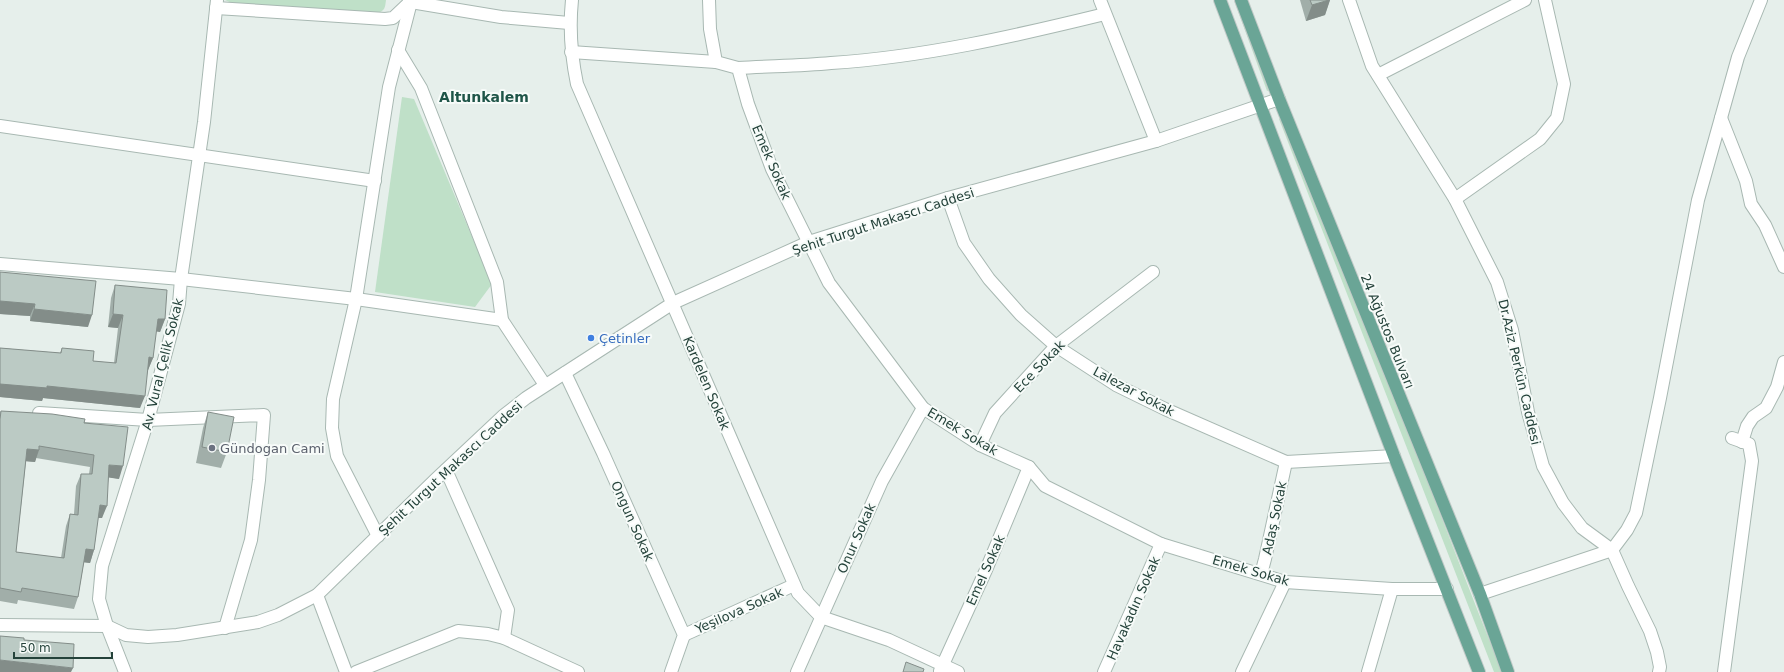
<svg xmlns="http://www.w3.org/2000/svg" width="1784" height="672" font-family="'DejaVu Sans',sans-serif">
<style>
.green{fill:#bfe0c8}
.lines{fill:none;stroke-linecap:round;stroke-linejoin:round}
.minor-casing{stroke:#a8b8b2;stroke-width:14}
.major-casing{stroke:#c2cac8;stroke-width:14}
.minor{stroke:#fff;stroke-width:12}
.major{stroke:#6aa596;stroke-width:12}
.wall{fill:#a1aea9;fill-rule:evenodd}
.shaded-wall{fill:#838d89}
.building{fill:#bbcac4;stroke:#838d89;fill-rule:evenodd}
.shop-dot{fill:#3f7fe0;stroke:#f7fbf9;stroke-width:1.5}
.worship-dot{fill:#6b7280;stroke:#f7fbf9;stroke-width:1.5}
.labels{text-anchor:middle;stroke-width:4;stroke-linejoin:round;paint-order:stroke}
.street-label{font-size:13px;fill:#24423a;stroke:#f7fbf9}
.shop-label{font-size:13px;fill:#366cbe;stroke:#f7fbf9;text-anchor:start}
.worship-label{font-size:13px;fill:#5b616d;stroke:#f7fbf9;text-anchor:start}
.neighbourhood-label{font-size:14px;font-weight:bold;fill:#1f5548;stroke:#f7fbf9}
</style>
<rect width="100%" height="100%" fill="#e6efeb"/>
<g class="green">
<path d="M225,0H386C385,8 385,11 377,13L234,4Z"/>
<polygon points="1234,0 1242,0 1276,88 1267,91"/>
<polygon points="402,97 414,99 492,284 475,307 375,292"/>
<polygon points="1286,116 1477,609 1502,672 1494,672 1279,119"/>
</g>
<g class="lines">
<defs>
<g id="minor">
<polyline points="409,0 411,2 501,17 569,23"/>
<path d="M572,0C569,29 571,55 577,84L798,593L821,617L889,640L958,672"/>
<polyline points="709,0 710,29 716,62 738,68 748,104 772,169 829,283 923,408 980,445 1029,467 1045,486 1161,544 1285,582 1392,589 1447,589"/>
<polyline points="1100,0 1156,141"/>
<polyline points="1349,0 1372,66 1455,199 1497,282 1512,330 1528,412 1543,466 1563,503 1582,528 1612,550 1628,586 1650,631 1657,652 1660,667 1659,672"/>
<polyline points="216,8 385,19 393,18 410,2"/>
<polyline points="398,50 421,88 497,282 502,320 545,385"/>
<polyline points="571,52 716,62"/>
<path d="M738,68C769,66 800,66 831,63C924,57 1015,36 1105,14"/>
<polyline points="1378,75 1525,0"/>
<polyline points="1721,118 1746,181 1751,204 1765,225 1784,267"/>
<polyline points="0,126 375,181"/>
<polyline points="948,198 964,243 989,279 1021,315 1056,346 1116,385 1165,409 1286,462 1394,456"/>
<polyline points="1455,199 1540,139 1557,118 1564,84 1545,0"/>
<polyline points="0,264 181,279 356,299 502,320"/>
<polyline points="565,373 603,453 684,635 671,672"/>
<polyline points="39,413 148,420 264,415 259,480 251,540 225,628"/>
<polyline points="1742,442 1747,426 1753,417 1766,408 1777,387 1784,362"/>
<polyline points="980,445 995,413 1056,346 1153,272"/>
<polyline points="446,470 508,610 504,638"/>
<polyline points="378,536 337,456 332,428 333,399 356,299 389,87 411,2 410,0"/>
<polyline points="1261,574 1265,559 1286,462"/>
<polyline points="1480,594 1612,550 1627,530 1636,513 1660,398 1698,200 1738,57 1761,0"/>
<polyline points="317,595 346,672"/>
<polyline points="0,625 107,626 126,635 148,637 177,635 258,622 278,615 317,595 436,479 503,416 526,398 673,303 809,242 948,198 1156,141 1279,99"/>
<polyline points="684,635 794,585"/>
<polyline points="940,671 986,570 1029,467"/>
<polyline points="125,672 107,626 99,599 102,566 148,420 179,304 181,279 204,122 217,0"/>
<polyline points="356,672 458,631 488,634 504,638 578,672"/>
<polyline points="797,672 882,481 923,408"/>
<polyline points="1104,672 1161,544"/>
<polyline points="1242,672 1285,582"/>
<polyline points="1368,672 1392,589"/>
<polyline points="1724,672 1752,461 1749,444 1732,438"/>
</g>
<g id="major">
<polyline points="1220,0 1394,456 1479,672"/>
<polyline points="1241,0 1279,99 1480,594 1508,672"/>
</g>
</defs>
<use href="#minor" class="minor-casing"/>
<use href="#major" class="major-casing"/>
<use href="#minor" class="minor"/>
<use href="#major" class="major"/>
</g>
<g class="wall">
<polygon points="1300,0 1330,0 1325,15 1306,21"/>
<polygon points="0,272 88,327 30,321 30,316 0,314"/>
<polygon points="115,285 165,319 160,332 156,331 153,358 148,370 140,408 43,398 42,401 0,397 0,348 60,353 62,348 93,361 114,363 118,328 108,327 111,298"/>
<path d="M1,411L84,423L119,479L109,477L102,518H98L94,550L90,563L84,562L78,597L74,609L18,600L17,604L0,601V412ZM36,458L90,467L89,474H81L76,486L74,514H70L66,526L61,558L16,552L26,461L35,462Z"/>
<polygon points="208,412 227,452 221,468 196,463 203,428"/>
</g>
<g class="shaded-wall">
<polygon points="1329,0 1330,0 1325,15 1306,21 1312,5"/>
<polygon points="0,301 35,304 30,316 0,314"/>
<polygon points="34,309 92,315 88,327 30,321"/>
<polygon points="113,314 123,315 118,328 108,327"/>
<polygon points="158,319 165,319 160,332 154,331"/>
<polygon points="149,357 153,358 148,370 144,370"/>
<polygon points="0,384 47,386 145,396 140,408 43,398 42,401 0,397"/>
<polygon points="27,449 39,450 35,462 23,461"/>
<polygon points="109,465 123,466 119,479 105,477"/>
<polygon points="100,505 107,506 102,518 96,518"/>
<polygon points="86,549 94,550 90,563 81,562"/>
<polygon points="0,660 73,668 71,672 0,672"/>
</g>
<g class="building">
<polygon points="1310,0 1329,0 1312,5"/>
<polygon points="0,272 96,281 92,315 34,309 35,304 0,301"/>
<polygon points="115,285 167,290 165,319 158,319 153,358 149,357 145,396 47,386 47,388 0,384 0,348 61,353 62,348 94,351 93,361 116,363 123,315 113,314"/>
<path d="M1,411L52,414L85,419L84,423L128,427L123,466L109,465L107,506L100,505L94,550L86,549L78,597L22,588L21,592L0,588V419ZM39,446L94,455L92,474H81L78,515L70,514L64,558L16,552L27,449L39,450Z"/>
<polygon points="208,412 234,417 227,452 202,447"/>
<polygon points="0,636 24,638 24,640 74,644 73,668 0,660"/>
<polygon points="906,662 924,669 923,672 903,672"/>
</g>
<circle class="shop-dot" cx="591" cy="338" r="4"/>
<circle class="worship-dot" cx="212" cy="448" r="4"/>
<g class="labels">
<g class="street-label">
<text transform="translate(772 162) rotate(67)" y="5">Emek Sokak</text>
<text transform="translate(883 221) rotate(-18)" y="5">Şehit Turgut Makascı Caddesi</text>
<text transform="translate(1388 331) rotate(68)" y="5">24 Ağustos Bulvarı</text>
<text transform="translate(162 364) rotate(-76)" y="5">Av. Vural Çelik Sokak</text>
<text transform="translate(1039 366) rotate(-46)" y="5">Ece Sokak</text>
<text transform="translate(1520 372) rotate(77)" y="5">Dr.Aziz Perkün Caddesi</text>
<text transform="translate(707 383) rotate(67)" y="5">Kardelen Sokak</text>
<text transform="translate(1134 391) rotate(28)" y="5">Lalezar Sokak</text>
<text transform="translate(963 431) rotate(31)" y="5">Emek Sokak</text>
<text transform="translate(450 468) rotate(-43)" y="5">Şehit Turgut Makascı Caddesi</text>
<text transform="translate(1274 518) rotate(-78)" y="5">Adaş Sokak</text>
<text transform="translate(633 521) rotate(66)" y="5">Ongun Sokak</text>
<text transform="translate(856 538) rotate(-66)" y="5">Onur Sokak</text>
<text transform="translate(985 570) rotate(-66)" y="5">Emel Sokak</text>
<text transform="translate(1251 570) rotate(16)" y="5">Emek Sokak</text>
<text transform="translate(1133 608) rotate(-66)" y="5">Havakadın Sokak</text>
<text transform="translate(739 610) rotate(-24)" y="5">Yeşilova Sokak</text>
</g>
<g class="shop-label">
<text x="599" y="343">Çetinler</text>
</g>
<g class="worship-label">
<text x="220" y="453">Gündogan Cami</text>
</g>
<g class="neighbourhood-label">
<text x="484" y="102">Altunkalem</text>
</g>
</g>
<path d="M14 652v6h98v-6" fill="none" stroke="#24423a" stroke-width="2"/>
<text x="20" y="652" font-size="12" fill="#24423a" stroke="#f7fbf9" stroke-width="3" paint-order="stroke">50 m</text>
</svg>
